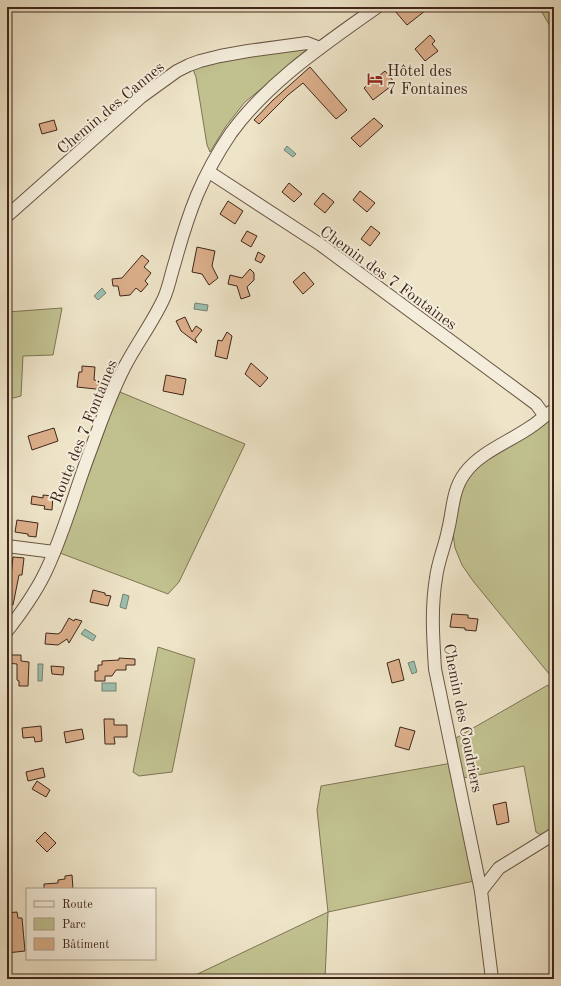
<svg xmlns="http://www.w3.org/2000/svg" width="561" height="986" font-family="'Old Standard TT',serif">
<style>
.green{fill:#c1c190;stroke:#807455}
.water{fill:#9bbfaf;stroke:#768273}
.building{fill:#dcaf8b;stroke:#3f261a}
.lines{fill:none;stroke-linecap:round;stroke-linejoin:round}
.minor-casing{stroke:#6b5646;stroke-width:14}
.minor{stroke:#f4eddb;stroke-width:12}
.labels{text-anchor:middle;stroke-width:4;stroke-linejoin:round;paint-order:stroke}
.poi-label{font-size:16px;fill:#3f261a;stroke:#f4eddb;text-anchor:start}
.street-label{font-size:16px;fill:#3f261a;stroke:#f4eddb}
</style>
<rect width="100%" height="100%" fill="#eee4c8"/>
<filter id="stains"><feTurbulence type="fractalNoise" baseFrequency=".005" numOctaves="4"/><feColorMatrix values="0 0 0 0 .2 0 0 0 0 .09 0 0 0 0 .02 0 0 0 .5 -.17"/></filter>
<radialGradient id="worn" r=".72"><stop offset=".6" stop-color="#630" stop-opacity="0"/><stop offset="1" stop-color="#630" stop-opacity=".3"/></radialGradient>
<g class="green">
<polygon points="539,7 554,7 554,33"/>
<polygon points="305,48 306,52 245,102 226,126 210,152 207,145 196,77 192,67 202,64"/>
<polygon points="62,308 53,355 23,356 21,396 9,399 7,439 7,312"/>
<polygon points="120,392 245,444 179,582 168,594 60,553 111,413"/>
<polygon points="554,415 554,680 473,581 462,565 455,548 453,534 460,491 471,471"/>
<polygon points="158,647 195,659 172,772 139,776 133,772"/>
<polygon points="548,685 554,695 554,828 541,835 536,832 524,766 463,778 454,739"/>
<polygon points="452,763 474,881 328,912 325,979 187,979 328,912 317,810 321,786"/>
</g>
<g class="water">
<polygon points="287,146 296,154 293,157 284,150"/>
<polygon points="102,288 106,293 98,300 94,296"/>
<polygon points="195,303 208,305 207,311 194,309"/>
<polygon points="123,594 129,596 126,609 120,607"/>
<polygon points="85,629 96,636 93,641 81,634"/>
<polygon points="414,661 417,672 412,674 408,663"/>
<polygon points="38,664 43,664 42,681 38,681"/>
<rect x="102" y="683" width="14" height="8"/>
</g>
<g class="building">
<polygon points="400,7 430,7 407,25 395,11"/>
<polygon points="430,35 435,41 432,44 438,51 425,61 415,49"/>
<polygon points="310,67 347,110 336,119 303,83 288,95 259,124 254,120 272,101"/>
<polygon points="385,71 395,83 373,100 364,88"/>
<polygon points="374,118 383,126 360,147 351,138"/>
<polygon points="54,120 57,130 42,134 39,124"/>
<polygon points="289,183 302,194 294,202 282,192"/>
<polygon points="360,191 375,203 367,212 353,200"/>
<polygon points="323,193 334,202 325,213 314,204"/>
<polygon points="228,201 243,211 235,224 220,214"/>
<polygon points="371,226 380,233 370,246 361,239"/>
<polygon points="247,231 257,236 251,247 241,241"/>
<polygon points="197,247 215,251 212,266 218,278 209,285 202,274 192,272"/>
<polygon points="258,252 265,256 261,263 255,260"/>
<polygon points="142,255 149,261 144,267 151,273 145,281 148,284 141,292 136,288 130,295 120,296 118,286 113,286 112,279 122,278"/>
<polygon points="250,269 254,273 254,280 247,287 250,296 241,299 237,286 228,284 230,275 242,278"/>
<polygon points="304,272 314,284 303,294 293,282"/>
<polygon points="185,317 192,332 196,326 202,330 195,339 197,343 181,331 176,321"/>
<polygon points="227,332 232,336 227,359 215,356 218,340 222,341"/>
<polygon points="251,363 268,378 260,387 245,374"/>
<polygon points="82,366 95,367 94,380 106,382 105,390 77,387 79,372 82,372"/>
<polygon points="166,375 186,379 183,395 163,391"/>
<polygon points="54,428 58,441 32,450 28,436"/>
<polygon points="43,495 53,496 52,510 44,509 45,506 31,504 32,496 43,498"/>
<polygon points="17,520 38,523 36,537 28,536 28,534 15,532"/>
<polygon points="13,557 24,558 22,575 19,575 13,605 8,604 8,600 7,600 7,585 10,586"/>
<polygon points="93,590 105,593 105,595 111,596 108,606 90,602"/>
<polygon points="452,614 468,615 468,618 478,619 476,631 465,630 465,628 450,627"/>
<polygon points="69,618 74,621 75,619 82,621 69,643 67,639 58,645 45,644 46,633 58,634 61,632"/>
<polygon points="7,655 21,655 21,661 29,662 28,686 19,686 19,681 17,680 17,664 7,663"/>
<polygon points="119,658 135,659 135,665 126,665 126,670 116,670 112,676 105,676 105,681 95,681 95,671 98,671 98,665 102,665 102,661 119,660"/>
<polygon points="399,659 404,680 392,683 387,663"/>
<polygon points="51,666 64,667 63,675 52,674"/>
<polygon points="104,719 114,719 114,725 127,725 127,737 114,737 115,744 105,744"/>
<polygon points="41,726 42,741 35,742 34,737 23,738 22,728"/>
<polygon points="400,727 415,731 409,750 395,746"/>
<polygon points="82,729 84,739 66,743 64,732"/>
<polygon points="43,768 45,777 28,781 26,772"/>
<polygon points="37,781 50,790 46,797 32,789"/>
<polygon points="506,802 509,822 497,825 493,805"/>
<polygon points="45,832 56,843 47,852 36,841"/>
<polygon points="72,875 73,889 44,889 44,884 58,883 58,880 65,879 65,876"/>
<polygon points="17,912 18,918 22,918 25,951 7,953 7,941 11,940 10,924 7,924 7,913"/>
</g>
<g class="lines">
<defs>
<g id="minor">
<polyline points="209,172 321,245 536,404 544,415"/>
<polyline points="7,216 141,97 177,71 189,65 200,61 220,56 248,51 307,43 320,48"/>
<polyline points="7,546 54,552"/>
<path d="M7,631C21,613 34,595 44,575C64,535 75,490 91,449C101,421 111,393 125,366C137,343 153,322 164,298C169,287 171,274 175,262C181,240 188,217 197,195C206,174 218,152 231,133C269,81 325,44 377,7"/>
<polyline points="481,891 499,868 554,834"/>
<path d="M492,979L481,891L435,669C433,638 431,608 436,578C438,561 445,546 448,530C453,511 452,490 465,473C480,452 511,441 532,426C540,421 546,414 554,410"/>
</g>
</defs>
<use href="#minor" class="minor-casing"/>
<use href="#minor" class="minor"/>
</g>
<defs>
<symbol id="hotel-bare" viewBox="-9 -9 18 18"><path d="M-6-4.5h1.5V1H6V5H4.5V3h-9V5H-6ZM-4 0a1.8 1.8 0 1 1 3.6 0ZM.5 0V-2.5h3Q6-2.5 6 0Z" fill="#8f2418" stroke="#f4eddb" stroke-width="2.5" paint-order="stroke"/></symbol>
</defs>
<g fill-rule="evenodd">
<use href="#hotel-bare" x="364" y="68" width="22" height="22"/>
</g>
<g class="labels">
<g class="poi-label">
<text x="387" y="76">Hôtel des<tspan x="387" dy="18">7 Fontaines</tspan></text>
</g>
<g class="street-label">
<text transform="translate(110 107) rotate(-40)" y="6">Chemin des Cannes</text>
<text transform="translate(389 277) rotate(36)" y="6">Chemin des 7 Fontaines</text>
<text transform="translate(83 431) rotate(-68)" y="6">Route des 7 Fontaines</text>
<text transform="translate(464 718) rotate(79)" y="6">Chemin des Coudriers</text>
</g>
</g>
<rect width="561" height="986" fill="none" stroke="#eee4c8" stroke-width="24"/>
<rect x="8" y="8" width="545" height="970" fill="none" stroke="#3f261a" stroke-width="2"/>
<rect x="12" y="12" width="537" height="962" fill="none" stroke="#3f261a"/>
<rect x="26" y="888" width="130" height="72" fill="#f4eddb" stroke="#ac9d8e"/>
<rect x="34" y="901" width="20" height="6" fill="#f4eddb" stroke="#ac9d8e"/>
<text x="62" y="908" font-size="12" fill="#3f261a">Route</text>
<rect x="34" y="918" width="20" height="12" fill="#c1c190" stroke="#ac9d8e"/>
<text x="62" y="928" font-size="12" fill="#3f261a">Parc</text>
<rect x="34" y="938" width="20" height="12" fill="#dcaf8b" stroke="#ac9d8e"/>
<text x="62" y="948" font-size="12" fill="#3f261a">Bâtiment</text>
<rect width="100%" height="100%" filter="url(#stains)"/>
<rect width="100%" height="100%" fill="url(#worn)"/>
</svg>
